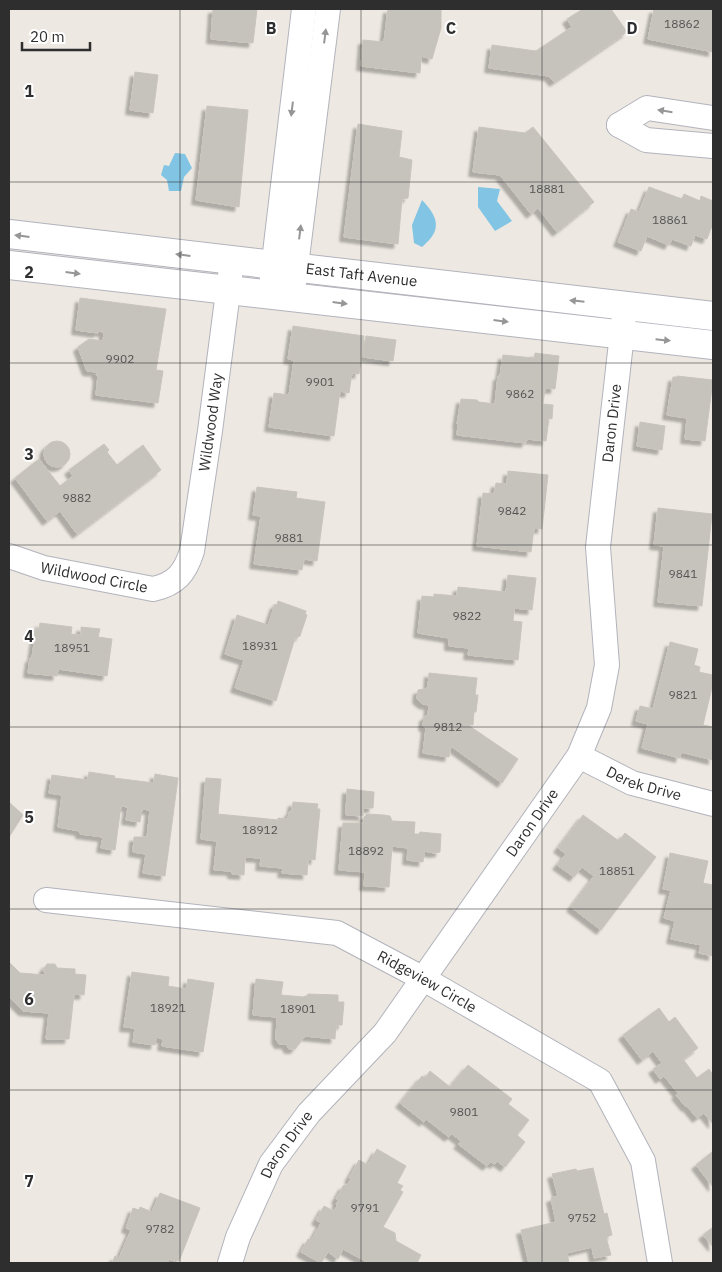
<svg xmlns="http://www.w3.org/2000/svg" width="722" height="1272" font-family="'IBM Plex Sans',sans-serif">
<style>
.water{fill:#81c4e4}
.building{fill:#c6c3bd;stroke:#c9c5bb;filter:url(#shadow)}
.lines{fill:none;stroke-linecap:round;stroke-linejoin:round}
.street-casing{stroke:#b2b3bc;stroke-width:26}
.secondary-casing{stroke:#b2b3bc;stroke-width:30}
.street{stroke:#fff;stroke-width:24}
.secondary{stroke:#fff;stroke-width:28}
.oneway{fill:#969696}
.grid{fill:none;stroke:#2e2e2e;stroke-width:1;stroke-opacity:0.55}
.labels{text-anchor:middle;stroke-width:4;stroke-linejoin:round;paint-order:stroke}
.number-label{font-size:12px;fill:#545352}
.street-label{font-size:15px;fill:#2e2e2e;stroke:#fff}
.grid-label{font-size:16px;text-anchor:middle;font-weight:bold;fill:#2e2e2e;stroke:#fff;stroke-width:4;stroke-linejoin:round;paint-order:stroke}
</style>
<defs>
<filter id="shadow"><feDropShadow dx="-4.5" dy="4.5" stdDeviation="1" flood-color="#0004"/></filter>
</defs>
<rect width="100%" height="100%" fill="#ede9e2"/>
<g class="water">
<polygon points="175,153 185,154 192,168 184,177 181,191 169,191 167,180 161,175 164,165 169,166"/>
<polygon points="478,187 500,189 497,201 512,221 495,231 478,207"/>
<path d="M422,200C439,218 442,230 422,247L414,243L412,225Z"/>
</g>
<g class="building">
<polygon points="213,9 257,9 253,43 211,39"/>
<polygon points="388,9 441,9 441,28 432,59 421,56 420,73 361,66 363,40 384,42"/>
<polygon points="583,9 611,9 627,32 554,82 549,76 489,68 492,45 536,51 572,27 567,19"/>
<polygon points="654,9 713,9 713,52 648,39"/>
<polygon points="135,72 158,75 153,113 130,110"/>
<polygon points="207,106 248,110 239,207 196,200"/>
<polygon points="358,124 402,131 399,157 412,160 408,198 402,199 398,244 344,237"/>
<polygon points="479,127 525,133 533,127 594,202 557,232 538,208 531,214 500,175 473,172"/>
<polygon points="649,187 682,199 684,194 700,201 701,196 713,201 713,229 711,228 707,239 695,235 691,246 672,239 669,245 647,236 641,251 618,242 631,209 639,212"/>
<polygon points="80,298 166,309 156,370 163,371 158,403 96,395 98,375 96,375 97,372 87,371 78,347 89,339 103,341 104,332 98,331 98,333 76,330"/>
<polygon points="293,326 364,336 359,374 352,373 349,393 340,391 334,436 269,427 274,393 289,395 294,360 288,359"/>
<polygon points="366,336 396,340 393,361 363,357"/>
<polygon points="535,353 559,356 555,389 545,388 543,404 553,405 552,419 549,418 546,441 527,439 526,443 457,435 458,424 457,424 461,399 477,400 479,402 495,404 498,376 500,376 503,355 534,358"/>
<polygon points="677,376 713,380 705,441 685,439 687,418 667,415 673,377 677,377"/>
<polygon points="640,422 665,426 662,450 637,446"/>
<circle cx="57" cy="454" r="13"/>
<polygon points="104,444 109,450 107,452 117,465 143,445 161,470 77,534 60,511 47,521 15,478 39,459 60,486 73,476 69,470"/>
<polygon points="508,471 548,475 542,529 534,528 531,552 477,546 483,493 494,494 496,483 507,484"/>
<polygon points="257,487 297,492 296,498 325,502 317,561 304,559 302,570 254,564 261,516 253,515"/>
<polygon points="658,508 712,514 702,606 658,602 664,546 654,545"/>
<polygon points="508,575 536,578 532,610 514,608 513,621 522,622 518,660 468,655 469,648 449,646 449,638 418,633 422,596 434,597 434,594 457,596 458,587 506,592"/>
<polygon points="278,601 306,611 305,614 307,615 300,636 295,638 276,701 235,688 244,660 225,654 237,615 268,625 275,604 277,605"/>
<polygon points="40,623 72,627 71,634 81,635 81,627 100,629 98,637 112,639 107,676 58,669 57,676 28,673 30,658 32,658 36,628 39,629"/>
<polygon points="670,642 698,649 694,665 700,667 699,672 713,675 713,683 703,725 713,727 713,760 681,752 680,758 642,748 648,724 636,721 640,706 653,709"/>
<polygon points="429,673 477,678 475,695 478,695 476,712 474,712 473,725 468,725 518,759 502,783 451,746 449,757 423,753 426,728 423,726 424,717 428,715 429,705 423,704 417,699 418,690 428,688"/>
<polygon points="89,772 115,776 114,778 154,783 155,774 178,778 165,876 143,873 146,854 133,852 134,837 147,837 150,810 142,809 140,822 126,820 128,807 121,806 115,850 101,848 103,837 80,834 80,831 58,827 62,795 49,793 52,775 88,780"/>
<polygon points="206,778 221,779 218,814 278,820 278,818 288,819 289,812 291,812 293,802 318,804 317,809 320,809 315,860 308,859 307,875 282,873 283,868 260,866 261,858 245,857 244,875 232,874 232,871 214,870 217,841 201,839"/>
<polygon points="347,789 374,792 373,808 363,808 363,816 346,815"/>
<polygon points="9,802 23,815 9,837"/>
<polygon points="367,814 384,815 390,816 392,821 415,822 414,834 419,834 420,832 441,834 440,852 434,853 424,851 423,862 407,860 408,848 392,846 389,887 364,886 365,872 339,870 343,823 364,823 364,817"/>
<polygon points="583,815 619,841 625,833 656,857 601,930 571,907 594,876 582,867 574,877 557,865 566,854 558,848"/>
<polygon points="670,853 708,861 703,883 713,885 713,956 699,953 701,945 671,939 675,921 664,918 671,890 663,889"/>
<polygon points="9,962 20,973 46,975 43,970 47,964 55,964 57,968 75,969 75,974 86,975 84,995 74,994 69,1039 46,1039 49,1013 23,1011 9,997"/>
<polygon points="132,972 169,977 168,986 186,989 188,979 214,983 203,1052 162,1046 163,1039 156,1037 155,1045 133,1042 135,1028 124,1027"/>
<polygon points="256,979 283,982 281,995 304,997 305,996 307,996 308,994 338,995 338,1002 344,1002 342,1025 336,1025 335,1039 305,1036 295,1049 289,1049 286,1044 279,1044 276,1039 277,1017 253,1015"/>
<polygon points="659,1008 669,1022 675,1017 698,1048 683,1059 697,1078 709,1069 713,1075 713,1124 704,1113 697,1118 687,1106 686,1107 676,1095 678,1093 664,1076 660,1079 653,1069 662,1063 653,1051 642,1060 623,1035"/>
<polygon points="468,1065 512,1099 508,1104 529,1120 517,1135 525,1142 505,1167 497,1161 495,1164 491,1162 487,1166 458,1144 461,1141 452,1134 449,1137 426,1119 424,1122 400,1103 422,1076 425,1078 430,1071 450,1087"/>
<polygon points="377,1149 406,1166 397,1183 403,1186 400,1190 403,1192 383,1227 395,1233 396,1241 421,1255 417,1263 369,1263 343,1249 338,1259 328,1252 321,1263 301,1252 308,1239 311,1241 321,1223 316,1220 324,1206 334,1211 338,1204 336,1204 338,1201 336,1199 343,1186 347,1185 351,1179 349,1178 359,1160 368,1165"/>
<polygon points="713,1151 713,1187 696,1165"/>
<polygon points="593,1168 604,1214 607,1213 612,1235 606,1237 611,1255 594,1258 592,1247 567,1253 569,1263 529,1263 521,1230 556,1222 551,1198 558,1196 552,1174 576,1169 577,1171"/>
<polygon points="160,1193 200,1208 179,1261 176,1260 175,1261 168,1259 168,1263 112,1263 115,1256 119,1258 131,1230 126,1228 133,1208 139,1210 140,1207 152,1212"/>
<polygon points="713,1227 713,1247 703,1235"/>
</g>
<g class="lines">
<defs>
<g id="street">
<polyline points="619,125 647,108 713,118"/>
<polyline points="619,125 646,140 713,146"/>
<polyline points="270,295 304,9"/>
<polyline points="292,298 328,9"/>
<path id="s1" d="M9,556L44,568L153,589C176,584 185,573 192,551L210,431L232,261"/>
<path id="s2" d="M579,756L632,783L713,804"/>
<path id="s3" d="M46,900L337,933L422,978L600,1081L643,1161L660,1263"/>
<path id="s4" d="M230,1263L238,1237L271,1164L309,1113L385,1033L579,756L599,708L607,665L598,547L624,316"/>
</g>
<g id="secondary">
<path id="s5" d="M9,234L713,316"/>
<polyline points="9,265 713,345"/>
</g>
</defs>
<use href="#street" class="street-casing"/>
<use href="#secondary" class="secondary-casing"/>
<use href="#street" class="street"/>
<use href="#secondary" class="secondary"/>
</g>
<defs><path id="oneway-solid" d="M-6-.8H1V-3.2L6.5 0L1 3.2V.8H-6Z" transform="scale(1.25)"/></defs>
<g class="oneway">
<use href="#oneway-solid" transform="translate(325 36) rotate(-83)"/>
<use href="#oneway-solid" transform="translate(292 109) rotate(97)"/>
<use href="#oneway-solid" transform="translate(665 111) rotate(-171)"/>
<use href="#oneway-solid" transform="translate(300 232) rotate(-83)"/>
<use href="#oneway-solid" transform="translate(22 236) rotate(-173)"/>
<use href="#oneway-solid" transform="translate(183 255) rotate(-173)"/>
<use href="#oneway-solid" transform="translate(73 273) rotate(7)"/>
<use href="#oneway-solid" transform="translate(577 301) rotate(-174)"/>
<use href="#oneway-solid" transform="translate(340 303) rotate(7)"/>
<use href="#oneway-solid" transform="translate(501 321) rotate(7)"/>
<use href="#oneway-solid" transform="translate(663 340) rotate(6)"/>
</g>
<path class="grid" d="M180,9V1263M361,9V1263M542,9V1263M9,182H713M9,363H713M9,545H713M9,727H713M9,909H713M9,1090H713"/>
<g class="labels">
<g class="number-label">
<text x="682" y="28">18862</text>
<text x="547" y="193">18881</text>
<text x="670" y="224">18861</text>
<text x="120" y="363">9902</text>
<text x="320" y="386">9901</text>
<text x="520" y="398">9862</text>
<text x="77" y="502">9882</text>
<text x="512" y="515">9842</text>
<text x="289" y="542">9881</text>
<text x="683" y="578">9841</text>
<text x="467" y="620">9822</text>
<text x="260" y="650">18931</text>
<text x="72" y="652">18951</text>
<text x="683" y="699">9821</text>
<text x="448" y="731">9812</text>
<text x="260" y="834">18912</text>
<text x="366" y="855">18892</text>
<text x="617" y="875">18851</text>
<text x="168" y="1012">18921</text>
<text x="298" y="1013">18901</text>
<text x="464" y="1116">9801</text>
<text x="365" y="1212">9791</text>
<text x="582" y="1222">9752</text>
<text x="160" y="1233">9782</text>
</g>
<g class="street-label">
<text dy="5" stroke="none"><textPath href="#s5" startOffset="355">East Taft Avenue</textPath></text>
<text dy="5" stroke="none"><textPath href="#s1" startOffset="336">Wildwood Way</textPath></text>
<text dy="5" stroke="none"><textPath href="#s4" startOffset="958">Daron Drive</textPath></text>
<text dy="5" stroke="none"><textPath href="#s1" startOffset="88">Wildwood Circle</textPath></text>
<text dy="5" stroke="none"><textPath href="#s2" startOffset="71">Derek Drive</textPath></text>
<text dy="5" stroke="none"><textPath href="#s4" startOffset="538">Daron Drive</textPath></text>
<text dy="5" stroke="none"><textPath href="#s3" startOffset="395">Ridgeview Circle</textPath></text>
<text dy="5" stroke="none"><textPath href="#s4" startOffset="132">Daron Drive</textPath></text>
</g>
</g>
<g class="grid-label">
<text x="271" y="34">B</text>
<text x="451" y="34">C</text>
<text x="632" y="34">D</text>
<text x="29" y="97">1</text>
<text x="29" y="278">2</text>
<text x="29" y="460">3</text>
<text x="29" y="642">4</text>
<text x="29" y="823">5</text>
<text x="29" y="1005">6</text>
<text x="29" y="1187">7</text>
</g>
<rect width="722" height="1272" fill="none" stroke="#2e2e2e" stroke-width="20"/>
<path d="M22 42v8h68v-8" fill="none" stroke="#2e2e2e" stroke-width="2.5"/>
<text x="30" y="42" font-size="15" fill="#2e2e2e" stroke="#ffffff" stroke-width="4" paint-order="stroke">20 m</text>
</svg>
